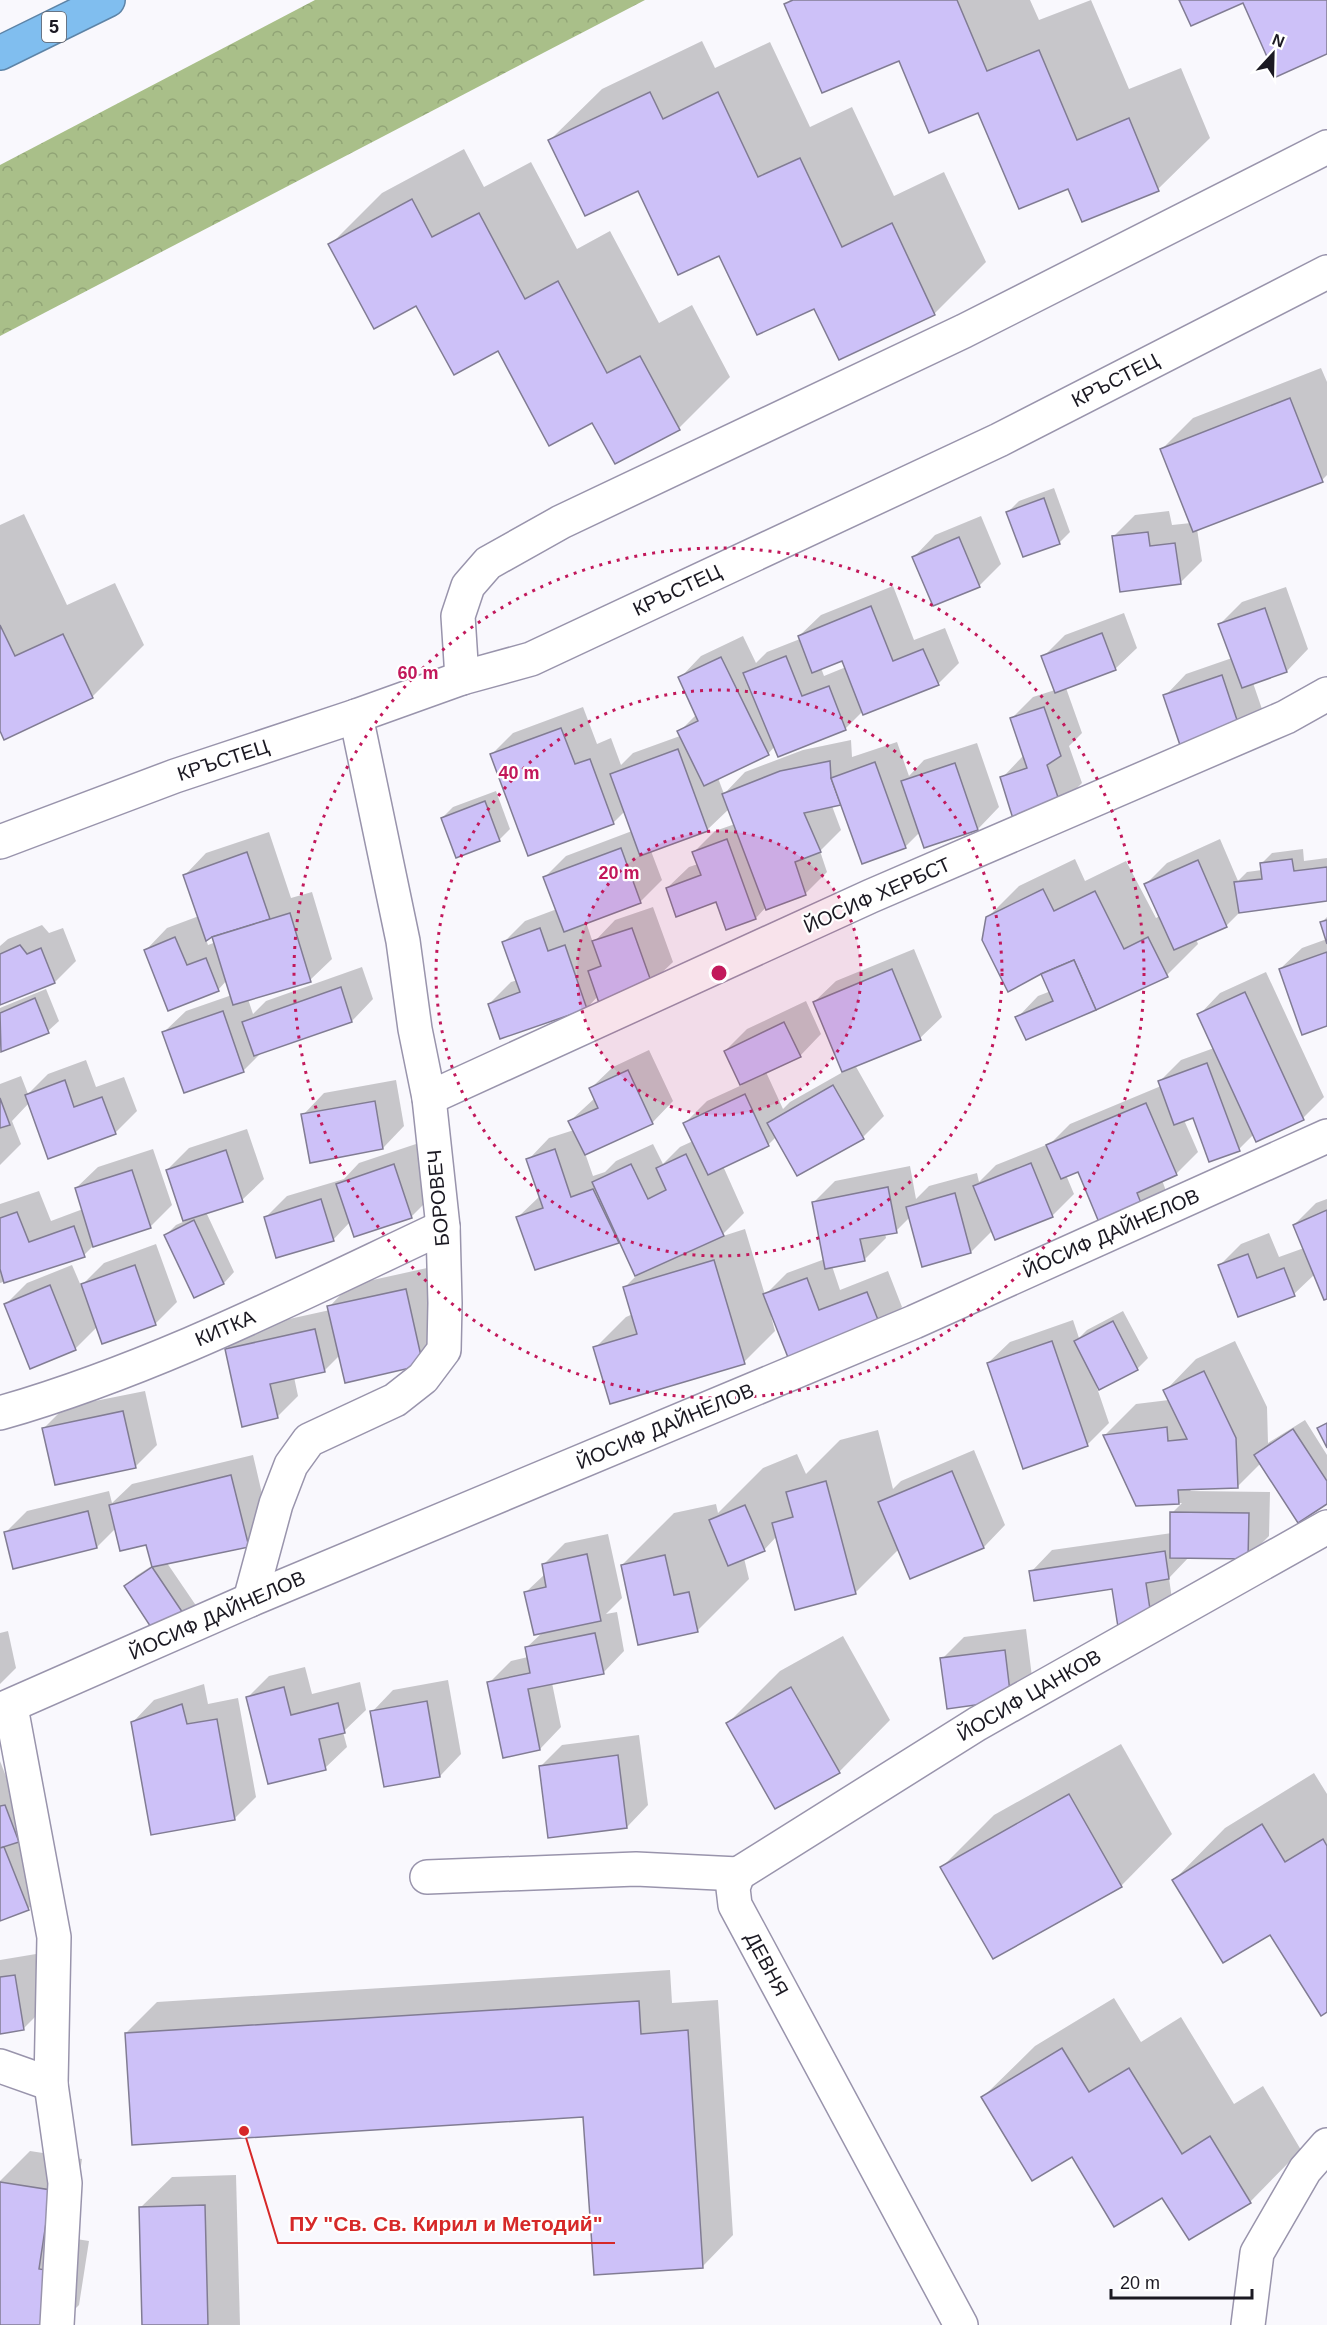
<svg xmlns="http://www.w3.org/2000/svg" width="1327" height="2325" font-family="Helvetica,sans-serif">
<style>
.forest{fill:url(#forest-crowns)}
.shadow{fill:#0003;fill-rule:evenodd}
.building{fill:#cdc1f8;stroke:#817c93;stroke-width:1.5}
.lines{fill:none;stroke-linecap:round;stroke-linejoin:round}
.minor-casing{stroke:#9994ac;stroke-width:36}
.highway-casing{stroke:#5d84a7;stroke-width:36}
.minor{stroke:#fff;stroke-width:33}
.highway{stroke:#80beef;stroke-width:33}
.ring{fill:none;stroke:#c2185b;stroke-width:3;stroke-dasharray:3 6}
.labels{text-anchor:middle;stroke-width:4.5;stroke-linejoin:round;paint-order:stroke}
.shield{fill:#fff;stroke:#5f5e64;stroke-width:1.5}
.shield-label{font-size:18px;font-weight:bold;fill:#1b1922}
.street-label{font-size:20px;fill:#1b1922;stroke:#fff}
.centre{fill:#c2185b;stroke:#fff;stroke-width:3}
.ring-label{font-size:18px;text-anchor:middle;font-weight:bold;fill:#c2185b;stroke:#fff;stroke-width:4.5;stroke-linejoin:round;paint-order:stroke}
.leader{fill:none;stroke:#d62828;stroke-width:2}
.callout-dot{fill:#d62828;stroke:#fff;stroke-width:2}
.callout-label{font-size:21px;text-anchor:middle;font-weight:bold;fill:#d62828;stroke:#fff;stroke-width:4.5;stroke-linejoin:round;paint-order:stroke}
</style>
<defs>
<pattern id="forest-crowns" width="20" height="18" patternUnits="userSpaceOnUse" patternTransform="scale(1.5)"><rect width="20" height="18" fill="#a9bf89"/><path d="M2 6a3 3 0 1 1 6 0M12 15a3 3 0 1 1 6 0" fill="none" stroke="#91a476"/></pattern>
</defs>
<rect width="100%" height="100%" fill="#f9f8fd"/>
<polygon class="forest" points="315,0 645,0 0,336 0,165"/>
<g class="shadow">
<polygon points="790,0 1030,0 1039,20 1091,0 1129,89 1181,68 1210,138 1158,189 1069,187 979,111 899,59 786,4"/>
<polygon points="702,41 715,68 770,42 810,127 852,107 894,196 944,172 986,262 934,314 815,307 720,254 639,189 550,140 602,89"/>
<polygon points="464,149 484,187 531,162 577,249 610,231 659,323 692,305 730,377 679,428 593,421 498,349 417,304 330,245 382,193"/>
<polygon points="1321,368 1327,382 1327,475 1322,480 1197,529 1202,561 1180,583 1113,537 1135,515 1169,511 1172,525 1191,523 1162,449 1193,418"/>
<polygon points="1054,488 1070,532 1060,542 1024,555 1008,512 1019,501"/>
<polygon points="24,514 67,605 115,583 144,645 93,696 5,738 0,727 0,525"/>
<polygon points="981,516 1001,564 979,586 934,604 914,557 935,535"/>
<path d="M893,586L914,640L945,628L959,663L938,684L863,711L846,728L779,755L775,746L768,754L718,778L724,794L745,772L803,750L851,740L852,757L897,742L909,776L924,760L977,743L999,807L978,829L920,832L905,847L842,804L832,806L841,830L820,851L827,872L805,894L766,907L756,918L726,928L717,900L667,888L689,867L698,864L694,852L715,831L735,824L729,809L707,830L651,851L662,880L640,902L586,922L593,943L615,920L653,907L673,962L651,983L598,996L587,1008L489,1004L511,982L518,980L504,942L525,921L557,909L545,877L566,856L632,831L625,811L613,823L491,755L513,733L583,707L597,744L611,738L621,765L633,753L680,736L679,732L697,714L680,678L701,656L743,636L756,663L767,652L800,639L799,636L821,615ZM843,659L846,667L824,676L821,668Z"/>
<polygon points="1286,587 1308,649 1287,671 1253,683 1262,709 1240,731 1165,696 1186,674 1232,658 1220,624 1242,602"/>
<polygon points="1124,613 1137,648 1115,669 1066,688 1082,733 1069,746 1082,783 1060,805 1002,778 1024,755 1011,719 1033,697 1055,690 1043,657 1065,635"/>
<polygon points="496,791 510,829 499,840 442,818 453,807"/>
<path d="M269,832L291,898L312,892L332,959L310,980L248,999L253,1014L266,1001L362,967L373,999L352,1021L262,1052L244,1070L185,1091L164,1032L186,1011L232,995L227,980L218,990L146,950L167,928L199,916L185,875L206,853ZM213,934L216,942L208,945L206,939Z"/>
<polygon points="1220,839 1238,881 1247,872 1262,870 1261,864 1272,853 1303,849 1304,861 1327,858 1327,900 1241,911 1227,925 1196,939 1198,944 1167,975 1017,1018 1038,996 1051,991 1042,972 987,918 1019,886 1075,859 1085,881 1126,861 1156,918 1160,916 1146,884 1167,863"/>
<polygon points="1327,917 1327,1024 1280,969 1302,948 1327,939 1321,923"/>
<polygon points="42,925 49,933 63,928 76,961 55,982 0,1003 0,946 8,939"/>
<polygon points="914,949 942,1017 920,1038 855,1065 884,1116 863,1137 776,1137 768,1145 723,1166 744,1213 720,1237 745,1229 765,1295 787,1273 825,1259 814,1202 835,1181 910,1166 916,1199 929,1186 977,1173 979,1182 996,1165 1051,1143 1070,1124 1161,1086 1160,1081 1181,1060 1214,1048 1199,1015 1220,993 1266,972 1324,1097 1303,1118 1254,1134 1239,1149 1193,1116 1184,1120 1198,1152 1176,1174 1162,1180 1166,1191 1145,1212 1078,1170 1066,1175 1074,1194 1052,1216 993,1230 971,1252 910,1217 896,1231 885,1233 886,1238 864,1260 832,1266 840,1290 888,1271 902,1307 881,1329 773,1316 771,1316 775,1331 744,1362 595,1348 626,1317 633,1314 625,1287 637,1275 620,1241 536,1268 518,1217 540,1196 528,1160 549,1138 574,1130 570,1121 595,1098 591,1088 613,1067 649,1050 673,1101 652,1123 585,1153 593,1176 605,1172 616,1161 653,1144 663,1164 680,1147 693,1141 685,1123 707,1101 742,1085 725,1051 747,1029 806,1001 821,1034 800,1056 766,1072 783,1109 790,1102 843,1072 814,1002 836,981"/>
<polygon points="46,989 59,1021 48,1031 2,1050 0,1045 0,1008"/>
<polygon points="86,1060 96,1087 124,1077 137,1111 115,1133 29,1103 12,1121 21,1144 0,1165 0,1084 21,1076 28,1094 48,1074"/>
<polygon points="396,1080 404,1126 383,1148 303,1115 324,1093"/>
<polygon points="247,1129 264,1179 242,1200 206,1212 234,1272 224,1283 194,1296 166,1235 176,1225 185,1221 167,1170 189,1148"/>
<polygon points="416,1144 433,1195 411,1217 350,1222 333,1240 266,1217 287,1196 344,1179 359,1163"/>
<polygon points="153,1149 172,1205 150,1227 95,1244 84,1255 0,1283 0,1204 39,1191 51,1221 83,1209 76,1188 98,1167"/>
<polygon points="1327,1199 1327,1297 1315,1274 1294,1294 1220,1265 1241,1244 1269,1233 1279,1257 1304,1248 1294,1225 1316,1203"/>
<polygon points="156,1244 177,1302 155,1324 98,1326 75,1349 6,1304 27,1283 72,1265 81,1286 104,1263"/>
<polygon points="427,1268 444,1342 423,1363 340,1355 324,1371 294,1377 298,1396 277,1417 226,1349 248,1328 330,1310 329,1307 350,1285"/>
<polygon points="1123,1311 1148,1358 1137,1369 1095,1382 1109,1423 1088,1444 1024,1467 988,1363 1010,1342 1073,1320 1079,1338 1087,1330"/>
<polygon points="1235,1341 1267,1407 1268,1443 1305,1420 1327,1455 1327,1502 1261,1463 1237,1487 1193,1488 1190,1491 1270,1492 1269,1536 1248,1557 1190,1556 1169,1578 1172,1599 1151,1621 1113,1588 1031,1572 1052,1550 1172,1533 1172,1513 1182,1503 1137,1504 1105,1435 1136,1404 1169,1400 1165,1391 1196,1359"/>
<polygon points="145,1391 157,1445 135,1467 44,1428 65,1407"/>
<polygon points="878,1430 893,1489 901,1481 974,1450 1005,1525 984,1547 911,1577 899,1549 855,1593 777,1536 764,1550 744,1558 749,1579 697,1631 622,1565 674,1513 716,1504 718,1513 763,1468 797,1454 806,1474 840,1440"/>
<polygon points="253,1455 269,1524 248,1545 167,1563 197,1607 186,1617 126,1586 136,1576 153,1565 147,1543 116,1528 97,1547 6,1532 27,1511 109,1491 112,1503 132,1484"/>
<polygon points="608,1534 622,1598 606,1614 617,1612 624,1651 603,1673 552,1683 561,1727 540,1749 489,1683 511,1661 528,1657 526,1648 543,1632 526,1592 545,1574 543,1565 565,1543"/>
<polygon points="1026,1629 1032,1677 1011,1699 942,1659 964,1637"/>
<polygon points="8,1631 16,1668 0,1684 0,1633"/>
<polygon points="843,1636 890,1720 839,1772 728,1723 780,1671"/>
<polygon points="305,1667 312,1694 360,1682 366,1710 343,1732 347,1747 325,1768 248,1697 269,1676"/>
<polygon points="448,1680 461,1754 440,1776 372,1712 393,1690"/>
<polygon points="204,1684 208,1704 238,1698 256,1797 235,1818 133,1722 154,1700"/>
<polygon points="639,1735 648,1805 627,1827 541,1766 562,1745"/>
<polygon points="1121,1744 1172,1834 1121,1886 942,1867 994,1815"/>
<polygon points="0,1761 49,1887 28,1909 0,1920"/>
<polygon points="1314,1773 1327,1794 1327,2010 1270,1933 1174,1880 1225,1828"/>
<polygon points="36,1954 45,2007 23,2029 0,2033 0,1960"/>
<polygon points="670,1970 672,2003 718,2000 733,2235 702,2267 585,2116 126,2033 157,2002"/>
<polygon points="1114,1998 1141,2042 1181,2017 1234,2104 1263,2086 1301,2150 1250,2202 1163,2196 1072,2155 983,2097 1035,2046"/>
<polygon points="30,2151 82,2159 70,2238 89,2241 79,2305 59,2325 0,2325 0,2181"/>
<polygon points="236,2175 240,2325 144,2325 140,2208 172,2177"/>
</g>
<g class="building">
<polygon points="793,0 957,0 987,71 1039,50 1077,140 1129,118 1159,191 1082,222 1068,189 1019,209 978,113 929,133 899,61 822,93 784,4"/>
<polygon points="1179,0 1327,0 1327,54 1276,77 1243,3 1191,26"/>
<polygon points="650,92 663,119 718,92 758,177 800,158 842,247 892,223 935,315 839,360 814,309 757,335 719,256 678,275 638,191 585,216 548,140"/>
<polygon points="412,199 432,237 479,213 525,299 558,281 607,373 640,356 680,430 615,464 592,423 549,446 498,351 454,375 416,306 374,329 328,244"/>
<polygon points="1290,398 1323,482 1193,532 1160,449"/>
<polygon points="1044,498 1060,544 1023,557 1006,512"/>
<polygon points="1148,532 1150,546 1175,543 1181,584 1120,592 1112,536"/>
<polygon points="959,537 980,587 933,606 912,557"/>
<polygon points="871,606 893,661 923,649 939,685 863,715 842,661 812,673 798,636"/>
<polygon points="1265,608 1287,672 1242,688 1218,624"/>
<polygon points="0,625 15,656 63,634 93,698 4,740 0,731"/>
<polygon points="1102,633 1116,670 1055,693 1041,656"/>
<polygon points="786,656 802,696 829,686 846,730 778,757 743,673"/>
<polygon points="721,657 769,755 704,786 677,731 698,721 678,677"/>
<polygon points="1222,675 1241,732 1182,751 1163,695"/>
<polygon points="1044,707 1061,756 1047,765 1061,806 1014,822 1000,777 1027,768 1010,718"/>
<polygon points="561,728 575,764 590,759 614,824 528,856 490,754"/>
<polygon points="678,749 708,831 640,856 610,774"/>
<polygon points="830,761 831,778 841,805 804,813 821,852 795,862 806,895 766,910 722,794 780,771"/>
<polygon points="875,762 906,848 862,864 831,778"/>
<polygon points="955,763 978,830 924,848 901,781"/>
<polygon points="485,801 500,841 456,858 441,818"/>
<polygon points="727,839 756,919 726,930 716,902 676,917 666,888 701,875 692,852"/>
<polygon points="621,848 641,903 564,932 543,877"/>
<polygon points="247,852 270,919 212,937 206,941 183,875"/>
<polygon points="1292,859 1294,871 1327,867 1327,901 1239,913 1234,882 1262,879 1260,863"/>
<polygon points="1198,860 1227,927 1174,950 1144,884"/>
<polygon points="1043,889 1054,911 1095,891 1124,949 1148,937 1168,977 1096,1010 1074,960 1041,974 1008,992 982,940 986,917"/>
<polygon points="290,913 311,982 233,1005 212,937"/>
<polygon points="1327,920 1327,944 1320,922"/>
<polygon points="540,928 548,951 565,945 587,1009 500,1039 488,1004 520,992 502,942"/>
<polygon points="632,928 652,984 599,1003 588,971 601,966 592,941"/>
<polygon points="175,937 187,965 206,958 219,991 168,1011 144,950"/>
<polygon points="20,945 27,954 41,948 55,983 0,1005 0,954"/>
<polygon points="1327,952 1327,1026 1302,1035 1279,969"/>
<polygon points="1074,960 1096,1010 1026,1040 1015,1017 1053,1001 1041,974"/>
<polygon points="892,969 921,1040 842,1072 813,1002"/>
<polygon points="341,987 352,1022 254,1056 242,1022"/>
<polygon points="1245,992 1304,1120 1256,1142 1197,1014"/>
<polygon points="35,998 49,1033 1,1052 0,1013"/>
<polygon points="223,1011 244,1072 184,1093 162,1032"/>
<polygon points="784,1022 801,1057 740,1085 724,1051"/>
<polygon points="1207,1063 1240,1151 1209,1162 1193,1118 1174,1125 1158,1081"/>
<polygon points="628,1070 653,1124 585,1155 568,1121 598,1108 589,1088"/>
<polygon points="65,1080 74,1107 102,1097 116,1134 48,1159 25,1095"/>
<polygon points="833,1085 864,1139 797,1176 767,1123"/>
<polygon points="745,1094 769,1146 708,1175 683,1123"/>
<polygon points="0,1098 10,1125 0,1128"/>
<polygon points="375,1101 383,1149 310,1163 301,1114"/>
<polygon points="1146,1103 1177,1175 1137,1193 1145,1213 1103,1232 1078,1172 1061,1179 1046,1145"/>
<polygon points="555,1149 571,1197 593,1189 619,1243 535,1270 516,1217 543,1208 526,1159"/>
<polygon points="226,1150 243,1202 183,1221 166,1170"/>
<polygon points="686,1154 724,1236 635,1276 592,1182 631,1164 648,1199 666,1190 656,1168"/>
<polygon points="1031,1163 1053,1217 995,1240 973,1186"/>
<polygon points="394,1164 412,1218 354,1237 336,1184"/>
<polygon points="132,1170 151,1228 93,1247 75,1188"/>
<polygon points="888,1187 897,1233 860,1239 865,1261 825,1269 812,1202"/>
<polygon points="955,1193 971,1253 922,1267 906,1207"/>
<polygon points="321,1199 334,1241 276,1258 264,1217"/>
<polygon points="1327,1210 1327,1299 1324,1300 1293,1225"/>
<polygon points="17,1212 29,1242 74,1226 85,1257 4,1283 0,1269 0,1218"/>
<polygon points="194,1220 224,1284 194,1298 164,1235"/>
<polygon points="1248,1254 1257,1278 1284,1268 1295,1296 1238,1317 1218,1265"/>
<polygon points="714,1260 745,1364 610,1404 593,1347 637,1334 623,1287"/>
<polygon points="135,1265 156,1325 102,1344 81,1284"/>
<polygon points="807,1278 819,1310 867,1292 882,1330 791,1365 763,1294"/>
<polygon points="50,1285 76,1350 30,1369 4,1304"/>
<polygon points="406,1289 423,1365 345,1383 327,1306"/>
<polygon points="1113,1321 1138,1370 1099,1390 1074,1341"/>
<polygon points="315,1329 325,1372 270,1384 278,1418 242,1427 225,1349"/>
<polygon points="1052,1341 1088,1446 1023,1469 987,1363"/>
<polygon points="1204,1371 1236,1438 1238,1488 1178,1490 1179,1504 1136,1506 1103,1435 1167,1427 1168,1441 1187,1439 1163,1390"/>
<polygon points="123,1411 136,1468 55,1485 42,1428"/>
<polygon points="1327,1423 1327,1448 1317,1428"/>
<polygon points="1293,1429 1327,1481 1327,1504 1298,1523 1254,1455"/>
<polygon points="952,1471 984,1548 910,1579 878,1502"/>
<polygon points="231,1475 249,1547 152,1567 146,1545 120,1551 109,1505"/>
<polygon points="826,1481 856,1594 795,1610 772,1523 793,1517 786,1492"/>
<polygon points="745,1505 765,1551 728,1566 709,1520"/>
<polygon points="88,1511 97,1548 13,1569 4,1532"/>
<polygon points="1170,1512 1249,1513 1248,1559 1170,1558"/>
<polygon points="1165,1551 1169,1579 1146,1583 1152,1622 1118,1627 1112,1589 1034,1601 1029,1571"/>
<polygon points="587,1554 601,1621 534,1635 524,1592 546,1587 542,1564"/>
<polygon points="665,1555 674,1595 689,1592 698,1632 638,1645 621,1565"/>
<polygon points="152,1567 187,1619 158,1638 124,1586"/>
<polygon points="595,1633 604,1674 528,1689 540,1750 503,1758 487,1682 530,1673 525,1647"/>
<polygon points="1005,1650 1011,1700 947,1709 940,1658"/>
<polygon points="284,1687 291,1715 338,1703 345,1733 319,1739 326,1770 268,1784 246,1697"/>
<polygon points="791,1687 840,1773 775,1809 726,1723"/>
<polygon points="427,1701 440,1777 384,1787 370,1711"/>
<polygon points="182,1704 187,1724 217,1719 235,1820 151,1835 131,1722"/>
<polygon points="618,1755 627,1828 548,1838 539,1766"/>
<polygon points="1069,1794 1122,1887 993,1959 940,1867"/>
<polygon points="5,1805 19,1842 0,1848 0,1806"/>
<polygon points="1262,1824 1285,1862 1323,1839 1327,1846 1327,2012 1321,2016 1270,1935 1223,1963 1172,1880"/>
<polygon points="4,1847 29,1910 0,1921 0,1848"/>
<polygon points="15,1975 24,2030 0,2034 0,1977"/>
<polygon points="639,2001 641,2034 688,2030 703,2268 594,2275 583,2117 132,2145 125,2033"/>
<polygon points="1062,2048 1089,2092 1129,2068 1182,2154 1210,2136 1251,2203 1189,2240 1162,2198 1114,2227 1072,2157 1032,2181 981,2097"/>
<polygon points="0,2182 51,2190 39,2269 58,2272 50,2325 0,2325"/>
<polygon points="205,2205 208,2325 142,2325 139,2207"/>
</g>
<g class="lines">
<defs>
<g id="minor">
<polyline points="462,678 458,616 468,586 488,563 561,522 964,331 1327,147"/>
<polyline points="0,842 175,776 356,716 462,678 531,659 999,440 1327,272"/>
<polyline points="429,1098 871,896 1286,717 1327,694"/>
<path d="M0,1413C154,1369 298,1295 443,1227"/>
<polyline points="250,1600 276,1504 291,1465 309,1440 395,1400 423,1378 444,1350 445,1303 443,1227 429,1098 415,1029 403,941 356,716"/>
<polyline points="11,1707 54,1937 51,2084 65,2183 57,2325"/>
<polyline points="0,1710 250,1600 914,1322 1327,1136"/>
<polyline points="738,1874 977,1724 1327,1527"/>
<polyline points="427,1877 636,1869 738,1874 733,1888 735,1905 961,2325"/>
<polyline points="0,2066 51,2084"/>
<polyline points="1248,2325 1257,2253 1305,2170 1327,2145"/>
</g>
<polyline id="highway" points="0,53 108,0"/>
</defs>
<use href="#minor" class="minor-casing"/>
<use href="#highway" class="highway-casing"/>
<use href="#minor" class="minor"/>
<use href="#highway" class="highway"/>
</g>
<circle cx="719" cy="973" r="142" fill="#c2185b" fill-opacity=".12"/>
<g class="ring">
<circle cx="719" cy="973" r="142"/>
<circle cx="719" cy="973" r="283"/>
<circle cx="719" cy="973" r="425"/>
</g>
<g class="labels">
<rect class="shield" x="42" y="12" width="24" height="30" rx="4.5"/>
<g class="shield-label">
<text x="54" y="33">5</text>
</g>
<g class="street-label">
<text transform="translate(1115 380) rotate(-27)" y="7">КРЪСТЕЦ</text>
<text transform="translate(677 590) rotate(-25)" y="7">КРЪСТЕЦ</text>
<text transform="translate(223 760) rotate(-18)" y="7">КРЪСТЕЦ</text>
<text transform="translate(877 895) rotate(-24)" y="7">ЙОСИФ ХЕРБСТ</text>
<text transform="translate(438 1198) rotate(-95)" y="7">БОРОВЕЧ</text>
<text transform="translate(1111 1233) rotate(-24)" y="7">ЙОСИФ ДАЙНЕЛОВ</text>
<text transform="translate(225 1328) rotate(-23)" y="7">КИТКА</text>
<text transform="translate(665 1426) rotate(-23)" y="7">ЙОСИФ ДАЙНЕЛОВ</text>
<text transform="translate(217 1615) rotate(-24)" y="7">ЙОСИФ ДАЙНЕЛОВ</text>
<text transform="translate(1029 1695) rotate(-30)" y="7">ЙОСИФ ЦАНКОВ</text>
<text transform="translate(767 1964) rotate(62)" y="7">ДЕВНЯ</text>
</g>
</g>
<circle cx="719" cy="973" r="9" class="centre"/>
<g class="ring-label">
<text x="418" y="679">60 m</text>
<text x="519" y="779">40 m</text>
<text x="619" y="879">20 m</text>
</g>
<path class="leader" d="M244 2131L278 2243H615"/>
<circle class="callout-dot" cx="244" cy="2131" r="6"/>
<g class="callout-label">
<text x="446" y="2231">ПУ "Св. Св. Кирил и Методий"</text>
</g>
<g transform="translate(1273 54) rotate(22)" stroke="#ffffff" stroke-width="4.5" paint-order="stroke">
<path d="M0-4.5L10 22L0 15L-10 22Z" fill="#1b1922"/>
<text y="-9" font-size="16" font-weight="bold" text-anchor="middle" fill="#1b1922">N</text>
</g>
<path d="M1111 2289v9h141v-9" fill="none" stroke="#1b1922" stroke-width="3"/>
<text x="1120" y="2289" font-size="18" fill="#1b1922" stroke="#ffffff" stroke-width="4.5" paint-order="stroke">20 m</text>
</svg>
